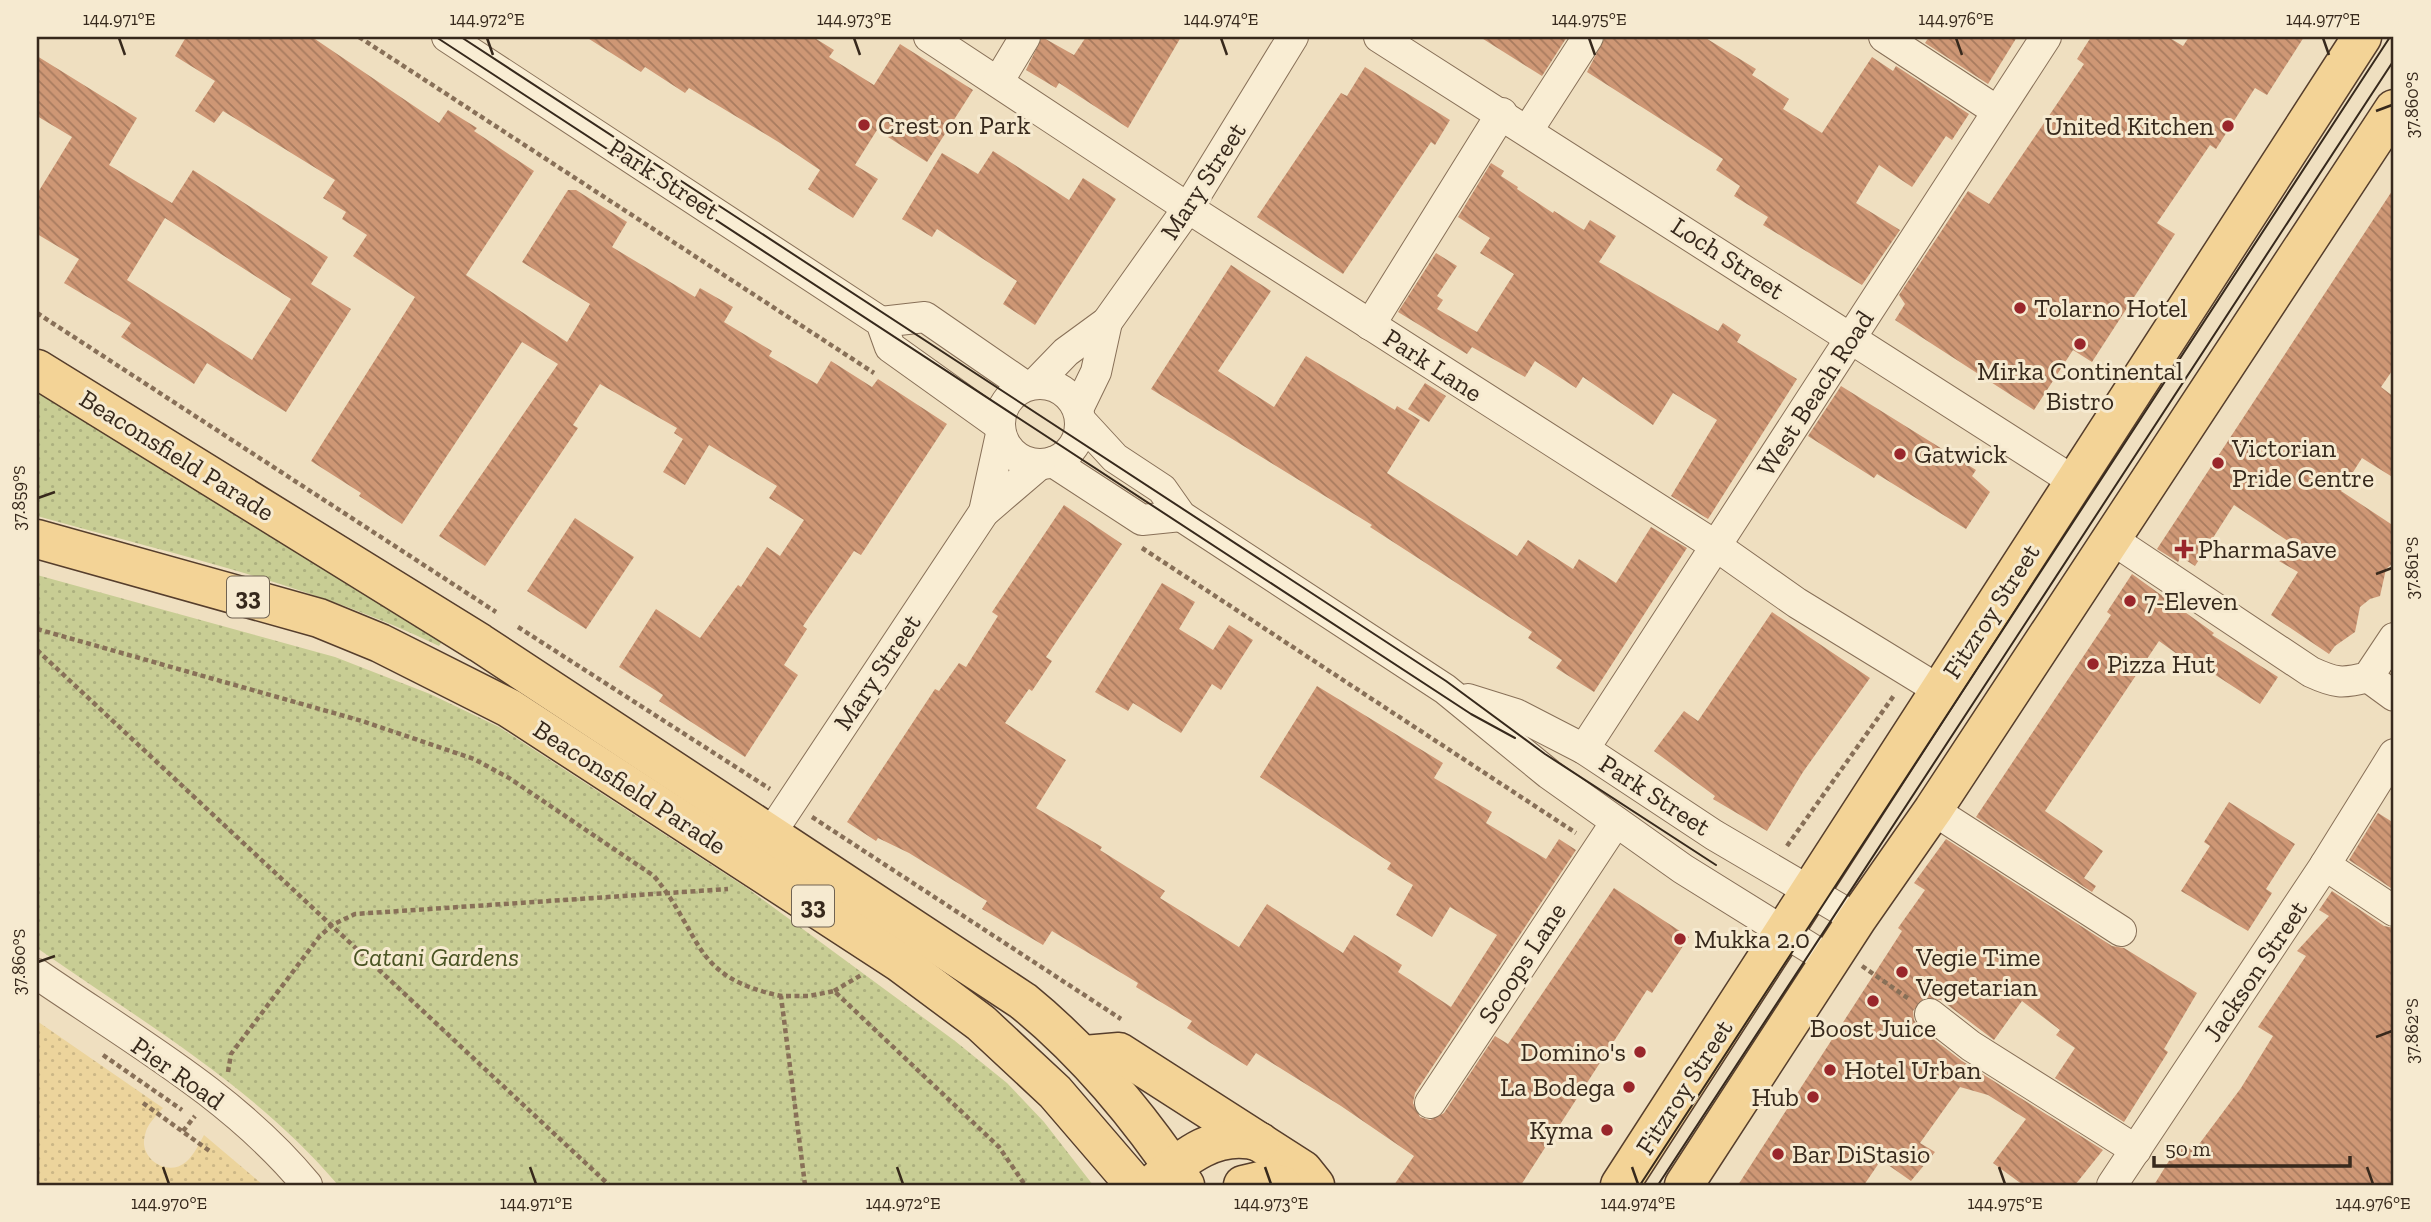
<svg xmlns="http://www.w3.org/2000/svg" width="2431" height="1222" font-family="'Zilla Slab',serif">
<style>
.sand{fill:url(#sand-dots)}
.park{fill:url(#park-dots)}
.building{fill:url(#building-back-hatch);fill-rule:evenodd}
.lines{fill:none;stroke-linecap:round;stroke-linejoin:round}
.minor-casing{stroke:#887058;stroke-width:32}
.major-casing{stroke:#563e2c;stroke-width:41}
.path{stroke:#887058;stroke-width:4.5;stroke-dasharray:5 3.5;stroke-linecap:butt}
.minor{stroke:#f9edd3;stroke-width:30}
.major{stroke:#f3d396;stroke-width:38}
.tram{stroke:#37291c;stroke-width:2}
.ticks{fill:none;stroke:#37291c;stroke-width:2.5}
.poi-dot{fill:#99262b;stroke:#f6ead0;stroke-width:2.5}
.labels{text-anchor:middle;stroke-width:6;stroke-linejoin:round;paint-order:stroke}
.shield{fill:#f6ead0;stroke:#706352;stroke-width:2}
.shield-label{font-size:24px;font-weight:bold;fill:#37291c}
.poi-label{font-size:26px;fill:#37291c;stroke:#f6ead0;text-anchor:start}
.street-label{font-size:26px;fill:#37291c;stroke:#f6ead0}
.park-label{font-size:26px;font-style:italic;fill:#4a5423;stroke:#f6ead0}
.neatline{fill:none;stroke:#37291c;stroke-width:2.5}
.ticks-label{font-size:18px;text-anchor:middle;fill:#37291c}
</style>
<defs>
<pattern id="sand-dots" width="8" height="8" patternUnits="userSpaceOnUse" patternTransform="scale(1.75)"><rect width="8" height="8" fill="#ecd49c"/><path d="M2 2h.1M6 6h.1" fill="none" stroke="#cbb686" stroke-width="1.8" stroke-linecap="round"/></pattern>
<pattern id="park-dots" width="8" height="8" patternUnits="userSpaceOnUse" patternTransform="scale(1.75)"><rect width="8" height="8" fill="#c8cd94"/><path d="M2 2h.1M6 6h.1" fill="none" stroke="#acb07f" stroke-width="1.8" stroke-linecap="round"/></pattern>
<pattern id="building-back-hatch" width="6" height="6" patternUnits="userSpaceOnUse" patternTransform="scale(1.75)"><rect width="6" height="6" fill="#ce9775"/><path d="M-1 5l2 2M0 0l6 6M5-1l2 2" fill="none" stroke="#a87b5f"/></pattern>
</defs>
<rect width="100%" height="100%" fill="#efdfc0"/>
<path class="sand" d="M37,1021L163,1108C156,1116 147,1124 145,1135C138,1158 167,1178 186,1162C194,1155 199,1144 204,1135L263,1185H37Z"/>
<g class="park">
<path d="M37,386L445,637L439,646C312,584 172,554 37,516Z"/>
<path d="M37,575L335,657L430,694L499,727L747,888L955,1041L1007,1083L1044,1122L1093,1185H338C255,1087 141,1021 37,948Z"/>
</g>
<g class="building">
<polygon points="186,37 312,37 439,123 448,110 477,128 474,131 534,171 466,275 567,342 590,304 522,262 568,190 576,190 627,222 612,247 695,297 700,288 733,307 724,322 772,351 769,356 817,384 831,361 872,387 878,379 947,424 861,555 854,551 803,626 807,629 784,665 798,675 745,757 659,701 663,695 619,667 656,609 700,638 738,585 741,587 767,547 780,556 804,520 769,498 777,486 709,445 685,485 663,472 683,439 674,433 677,428 600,384 573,425 578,428 485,566 439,536 558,364 522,342 402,524 359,496 361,493 311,461 415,297 353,256 367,235 342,219 346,212 323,198 335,180 223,111 214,123 195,111 215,81 175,56"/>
<polygon points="586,37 813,37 834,50 829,57 874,85 900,44 973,90 927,162 877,130 855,165 878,179 853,218 808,189 820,170 780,143 689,88 685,93 645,67 641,72"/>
<polygon points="1042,37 1074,55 1086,37 1181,37 1128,128 1059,83 1056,88 1026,70"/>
<polygon points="1480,37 1567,37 1542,76"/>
<polygon points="1605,37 1704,37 1756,69 1752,75 1789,99 1783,109 1822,133 1872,57 1893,71 1896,66 1969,114 1952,140 1946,136 1912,187 1879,165 1856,203 1900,230 1862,285 1763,225 1768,217 1734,196 1740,186 1716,170 1723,159 1587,72"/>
<polygon points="1929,37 2017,37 1988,84 1925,43"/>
<polygon points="2091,37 2168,37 2183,46 2189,37 2304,37 2267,95 2255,88 2216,149 2210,145 2157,223 2175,234 2092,362 2073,350 2034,410 1895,320 1905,304 1899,295 1968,191 1989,204 2084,64 2077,59"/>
<path d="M37,56L137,118L109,165L172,203L193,170L328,257L311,284L351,309L286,412L207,363L194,384L121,337L131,323L64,283L79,259L37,234V194L72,137L37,116ZM165,218L291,299L252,360L127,280Z"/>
<polygon points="1365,67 1450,120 1435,145 1431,142 1343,274 1257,217 1341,93 1347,96"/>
<polygon points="993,151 1069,200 1083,178 1116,199 1035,325 1003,304 1017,281 937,229 932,237 902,219 942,153 978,174"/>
<polygon points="1491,163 1504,171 1501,176 1518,187 1517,189 1553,213 1554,211 1584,230 1590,220 1616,236 1599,262 1718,331 1723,323 1741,335 1737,342 1797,379 1708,519 1671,496 1717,420 1673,393 1653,425 1583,377 1576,388 1535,361 1525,377 1472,347 1467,354 1398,312 1436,253 1457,266 1437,296 1443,300 1437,309 1477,332 1514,274 1480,253 1490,238 1458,217"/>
<polygon points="2394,188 2394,368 2381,387 2394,397 2394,478 2362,458 2341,491 2394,526 2394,562 2386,569 2380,596 2370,599 2360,607 2355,632 2335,646 2329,654 2271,615 2298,572 2279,561 2291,543 2234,505 2195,566 2181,557 2178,562 2157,549"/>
<polygon points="1231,265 1271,291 1218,371 1274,407 1306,356 1395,410 1397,406 1420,420 1387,473 1517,556 1528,540 1573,569 1579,559 1616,583 1651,527 1687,548 1594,692 1556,668 1562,660 1528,638 1532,632 1370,527 1372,525 1151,389"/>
<polygon points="1425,383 1446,396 1429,422 1408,409"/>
<polygon points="1841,386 1976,470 1972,476 1990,492 1966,529 1877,474 1874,478 1808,436"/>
<polygon points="1064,505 1122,544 1046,657 1052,661 1032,691 1029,689 1005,723 1066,760 1036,808 1102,847 1100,850 1165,891 1160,898 1239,947 1267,904 1343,953 1354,935 1402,965 1398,972 1451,1007 1497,935 1450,907 1432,937 1396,915 1413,885 1387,869 1391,863 1260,777 1317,686 1443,763 1434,778 1492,812 1486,823 1546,859 1559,839 1576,850 1415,1093 1413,1103 1420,1117 1430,1120 1444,1113 1495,1036 1508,1044 1614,888 1689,937 1652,993 1647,990 1521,1185 1394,1185 1414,1156 1341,1106 1256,1053 1247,1066 1187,1028 1192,1021 1136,987 1138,983 1052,931 1043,945 982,909 987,901 909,853 878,838 876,841 847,822 935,689 939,691 959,663 966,667 998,616 992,612"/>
<polygon points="575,518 634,557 586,629 527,591"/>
<polygon points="2132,574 2214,633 2212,635 2278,677 2260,704 2194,661 2191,664 2159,641 2045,811 2103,851 2084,878 2096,886 2092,892 1976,817 2111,615 2107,612"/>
<polygon points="1162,583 1195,602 1179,629 1213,650 1229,625 1253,640 1221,690 1212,684 1181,733 1133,703 1128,711 1095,692"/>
<polygon points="1772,612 1870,678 1803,772 1767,831 1713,799 1715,796 1654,751 1684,711 1698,721"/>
<polygon points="2229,802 2295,844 2266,889 2272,893 2248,931 2181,891 2210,846 2204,842"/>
<polygon points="2378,813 2394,823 2394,890 2349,860"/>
<polygon points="1946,839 2112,946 2124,948 2197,993 2164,1049 2168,1052 2124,1122 2055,1078 2075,1048 2056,1035 2060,1030 2022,1001 1994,1040 1941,1000 1924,998 1913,1011 1914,1020 1919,1028 1962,1061 2103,1150 2075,1185 2023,1185 1993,1163 2026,1119 1988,1095 1960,1087 1920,1143 1935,1152 1911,1181 1881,1160 1864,1185 1738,1185 1902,931 1898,928 1925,890 1914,883"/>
<polygon points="2332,891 2384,926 2394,928 2394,1185 2154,1185 2180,1143 2194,1151 2241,1088 2273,1036 2258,1027 2306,956 2297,951 2329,916 2319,910"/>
</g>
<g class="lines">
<defs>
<g id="minor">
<polyline points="447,37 881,322 890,347 999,425"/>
<polyline points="929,37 1188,208 1716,546 1797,603 1939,690"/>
<polyline points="1379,37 2075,482"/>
<polyline points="1884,37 1997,111"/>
<polyline points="998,82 1025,37"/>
<polyline points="1528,130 1588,37"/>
<polyline points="881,322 925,317 1025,386"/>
<polyline points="1370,325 1502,113"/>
<circle cx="1040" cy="424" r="40"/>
<polyline points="1035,384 1066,352 1107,322 1188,208 1293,37"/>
<polyline points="1078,409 1096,372 1107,322"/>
<polyline points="1080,420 1115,458 1162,489 1181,516 1445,689 1549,774 1683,869 1831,961"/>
<polyline points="1053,462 1142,520 1181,516"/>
<polyline points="984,512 1001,434"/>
<path d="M2110,538L2311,672C2335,683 2342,684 2368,677L2394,638"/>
<polyline points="2368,677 2394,696"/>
<polyline points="1468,699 1516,714 1584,749 1714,835 1857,919"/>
<polyline points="1584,749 2046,37"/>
<polyline points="1933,810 2121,931"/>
<polyline points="771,833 984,512 1040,464"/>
<polyline points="2325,865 2394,911"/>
<path d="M37,974C130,1038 235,1097 307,1185"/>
<polyline points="1930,1014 1971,1046 2136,1150"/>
<polyline points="1430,1103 1616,822"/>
<polyline points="2112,1185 2325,865 2394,754"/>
</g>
<g id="major">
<path d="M37,369L480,643L1023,1001C1088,1054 1139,1116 1185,1185"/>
<polyline points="37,539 319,618 380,643 509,708 899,962 981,1023 1055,1092 1135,1185"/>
<polyline points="1084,1055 1119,1052 1303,1170 1315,1185"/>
<path d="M1154,1183C1184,1157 1218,1129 1260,1142"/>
<polyline points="1243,1185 1260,1181 1282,1185"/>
<polyline points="1620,1185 2362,37"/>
<polyline points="1684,1185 1857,919 1933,810 2394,109"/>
</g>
</defs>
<use href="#minor" class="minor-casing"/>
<use href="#major" class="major-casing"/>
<g class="path">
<polyline points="359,37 874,373"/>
<polyline points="37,313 496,612"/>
<polyline points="1142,548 1576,833"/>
<polyline points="518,627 770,789"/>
<path d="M37,629L362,721L474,759L509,778L654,876C704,937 691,977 781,996"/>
<polyline points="37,650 609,1185"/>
<polyline points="812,817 1121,1019"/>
<polyline points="1787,846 1895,694"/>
<polyline points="1862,966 1909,999"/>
<polyline points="834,991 863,974"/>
<polyline points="103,1055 182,1110"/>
<polyline points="228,1072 231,1054 319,937 332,925 355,914 728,889"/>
<polyline points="143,1103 211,1152"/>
<polyline points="183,1131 195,1116"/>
<polyline points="805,1185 781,996 809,996 834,991 999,1147 1025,1185"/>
</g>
<use href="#minor" class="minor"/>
<use href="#major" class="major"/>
<g class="tram">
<polyline points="436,37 1471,714 1515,738"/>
<polyline points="461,37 1446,681 1545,754 1716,865"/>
<polyline points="1640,1185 2390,37"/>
<polyline points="1658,1185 2394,60"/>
</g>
</g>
<path class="ticks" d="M119,38L125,55M487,38L493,55M854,38L860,55M1221,38L1227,55M1589,38L1595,55M1956,38L1962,55M2323,38L2329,55M2376,111L2392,105M38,498L55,492M2376,574L2392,568M38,962L55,956M2376,1037L2392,1031M163,1167L169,1184M530,1167L536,1184M897,1167L903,1184M1265,1167L1271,1184M1632,1167L1638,1184M1999,1167L2005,1184M2367,1167L2373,1184"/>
<g class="poi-dot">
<circle cx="864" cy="125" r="7"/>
<circle cx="2228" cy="126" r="7"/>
<circle cx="2020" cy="308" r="7"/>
<circle cx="2080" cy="344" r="7"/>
<circle cx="1900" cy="454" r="7"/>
<circle cx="2218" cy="463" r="7"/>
<path d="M2180.5 538.5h7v7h7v7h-7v7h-7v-7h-7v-7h7z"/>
<circle cx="2130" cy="601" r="7"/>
<circle cx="2093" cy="664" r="7"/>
<circle cx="1680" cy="939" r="7"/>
<circle cx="1902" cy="972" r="7"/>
<circle cx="1873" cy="1001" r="7"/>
<circle cx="1640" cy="1052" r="7"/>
<circle cx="1830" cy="1070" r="7"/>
<circle cx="1629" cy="1087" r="7"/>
<circle cx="1813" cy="1097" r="7"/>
<circle cx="1607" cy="1130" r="7"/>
<circle cx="1778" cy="1154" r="7"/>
</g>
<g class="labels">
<g class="shield">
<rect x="227" y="576.5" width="42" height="41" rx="5"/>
<rect x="792" y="885.5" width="42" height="41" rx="5"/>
</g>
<g class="shield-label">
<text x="248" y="605">33</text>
<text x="813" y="914">33</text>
</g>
<g class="poi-label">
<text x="878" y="134">Crest on Park</text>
<text x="2214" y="135" text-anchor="end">United Kitchen</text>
<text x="2034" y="317">Tolarno Hotel</text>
<text x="2080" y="380" text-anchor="middle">Mirka Continental<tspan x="2080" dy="30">Bistro</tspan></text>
<text x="2232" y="457">Victorian<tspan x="2232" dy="30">Pride Centre</tspan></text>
<text x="1914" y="463">Gatwick</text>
<text x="2198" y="558">PharmaSave</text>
<text x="2144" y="610">7-Eleven</text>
<text x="2107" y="673">Pizza Hut</text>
<text x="1694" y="948">Mukka 2.0</text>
<text x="1916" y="966">Vegie Time<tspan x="1916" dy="30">Vegetarian</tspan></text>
<text x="1873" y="1037" text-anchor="middle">Boost Juice</text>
<text x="1626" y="1061" text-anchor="end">Domino's</text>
<text x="1844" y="1079">Hotel Urban</text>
<text x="1615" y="1096" text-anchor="end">La Bodega</text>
<text x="1799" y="1106" text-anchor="end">Hub</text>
<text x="1593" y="1139" text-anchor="end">Kyma</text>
<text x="1792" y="1163">Bar DiStasio</text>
</g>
<g class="street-label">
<text transform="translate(664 179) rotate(33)" y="9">Park Street</text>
<text transform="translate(1203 181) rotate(-57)" y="9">Mary Street</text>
<text transform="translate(1728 258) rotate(33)" y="9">Loch Street</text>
<text transform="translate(1433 365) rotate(33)" y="9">Park Lane</text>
<text transform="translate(1815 393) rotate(-57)" y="9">West Beach Road</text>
<text transform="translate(177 455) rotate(32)" y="9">Beaconsfield Parade</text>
<text transform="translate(1991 611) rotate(-57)" y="9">Fitzroy Street</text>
<text transform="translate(877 672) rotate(-56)" y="9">Mary Street</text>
<text transform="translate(630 787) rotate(33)" y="9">Beaconsfield Parade</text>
<text transform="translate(1655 795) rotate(33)" y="9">Park Street</text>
<text transform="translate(1522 963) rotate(-57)" y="9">Scoops Lane</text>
<text transform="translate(2255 971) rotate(-56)" y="9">Jackson Street</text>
<text transform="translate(178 1073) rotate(35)" y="9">Pier Road</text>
<text transform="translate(1684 1087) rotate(-57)" y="9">Fitzroy Street</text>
</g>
<g class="park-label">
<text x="436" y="966">Catani Gardens</text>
</g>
</g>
<rect width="2431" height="1222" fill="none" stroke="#f6ead0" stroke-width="77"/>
<path d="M2154 1156v10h196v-10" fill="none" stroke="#37291c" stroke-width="3.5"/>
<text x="2165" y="1156" font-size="21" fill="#37291c" stroke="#f6ead0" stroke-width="5" paint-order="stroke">50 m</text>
<rect x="38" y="38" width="2354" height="1146" class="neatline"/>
<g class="ticks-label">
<text x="119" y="25">144.971°E</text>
<text x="487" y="25">144.972°E</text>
<text x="854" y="25">144.973°E</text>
<text x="1221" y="25">144.974°E</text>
<text x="1589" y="25">144.975°E</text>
<text x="1956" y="25">144.976°E</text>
<text x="2323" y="25">144.977°E</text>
<text transform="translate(2412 105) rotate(-90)" y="6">37.860°S</text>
<text transform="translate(19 498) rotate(-90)" y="6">37.859°S</text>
<text transform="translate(2412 568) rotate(-90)" y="6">37.861°S</text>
<text transform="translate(19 962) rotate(-90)" y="6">37.860°S</text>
<text transform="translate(2412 1031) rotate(-90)" y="6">37.862°S</text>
<text x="169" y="1209">144.970°E</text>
<text x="536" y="1209">144.971°E</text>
<text x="903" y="1209">144.972°E</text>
<text x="1271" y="1209">144.973°E</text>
<text x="1638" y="1209">144.974°E</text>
<text x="2005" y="1209">144.975°E</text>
<text x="2373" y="1209">144.976°E</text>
</g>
</svg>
